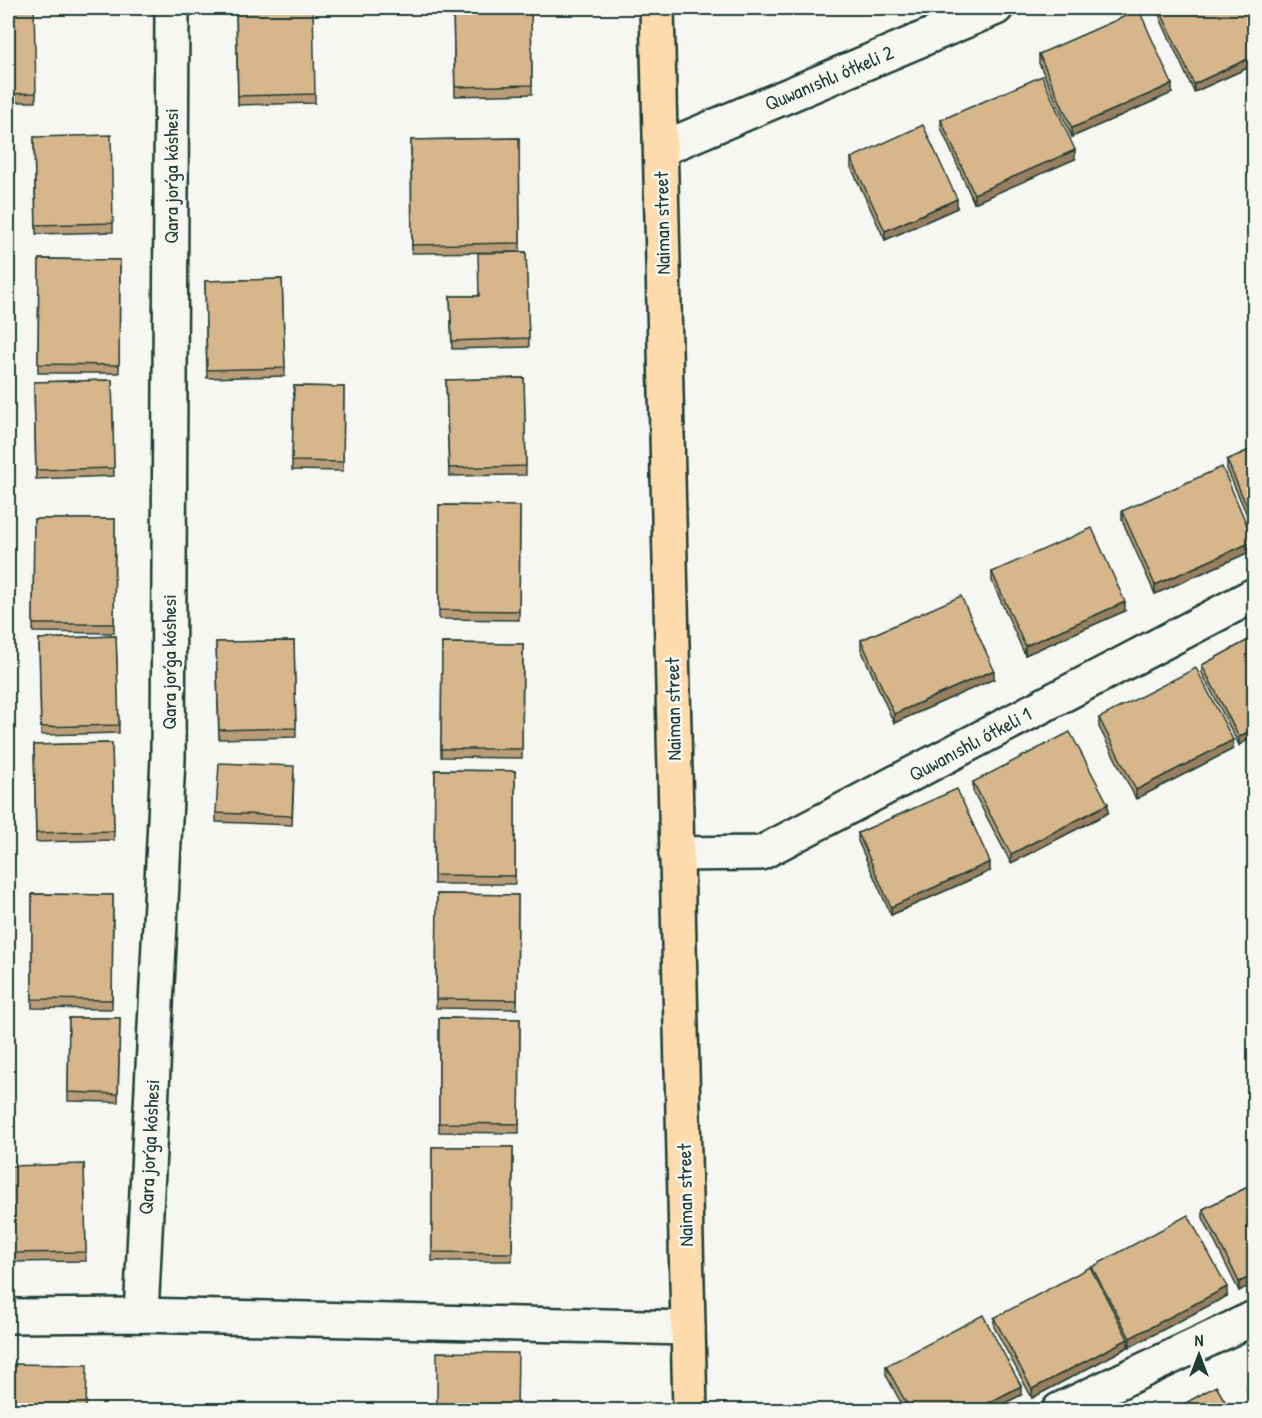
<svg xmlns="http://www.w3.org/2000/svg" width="1262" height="1418" font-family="'Patrick Hand',sans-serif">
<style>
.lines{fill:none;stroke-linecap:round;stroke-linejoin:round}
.minor-casing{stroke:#1f3d34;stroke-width:38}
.major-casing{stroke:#1f3d34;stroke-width:38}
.minor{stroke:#f6f6f2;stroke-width:33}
.major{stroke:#fddbac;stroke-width:33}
.wall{fill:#ba9d78;stroke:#1f3d34;stroke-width:1.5}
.shaded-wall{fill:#977f61;stroke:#1f3d34;stroke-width:1.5}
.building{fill:#d8b68b;stroke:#1f3d34;stroke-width:1.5}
.labels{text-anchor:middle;stroke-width:5;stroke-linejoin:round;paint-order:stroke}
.street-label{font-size:20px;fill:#1f3d34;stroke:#f6f6f2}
</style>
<rect width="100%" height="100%" fill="#f6f6f2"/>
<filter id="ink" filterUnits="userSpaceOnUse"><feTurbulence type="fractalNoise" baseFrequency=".0167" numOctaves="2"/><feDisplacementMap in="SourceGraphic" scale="12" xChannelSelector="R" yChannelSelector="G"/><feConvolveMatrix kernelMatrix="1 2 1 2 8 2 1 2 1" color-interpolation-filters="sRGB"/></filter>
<g filter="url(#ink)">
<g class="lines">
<defs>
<g id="minor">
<polyline points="661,149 996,8"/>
<polyline points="676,854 761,853 1254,595"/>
<polyline points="141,1315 168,758 172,8"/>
<polyline points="8,1316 141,1315 688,1328"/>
<polyline points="1059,1410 1254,1318"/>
</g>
<polyline id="major" points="657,8 690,1410"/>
</defs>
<use href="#minor" class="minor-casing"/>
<use href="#major" class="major-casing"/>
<use href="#minor" class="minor"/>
<use href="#major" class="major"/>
</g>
<g class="wall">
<polygon points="8,8 36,93 36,102 8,102"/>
<polygon points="236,8 315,94 315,103 238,105"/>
<polygon points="453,8 531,8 532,94 455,96"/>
<polygon points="1160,10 1254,27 1254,65 1194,92 1160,18"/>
<polygon points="1039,54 1172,93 1072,137 1039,63"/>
<polygon points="941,120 1075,159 974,203 941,128"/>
<polygon points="34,137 113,223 113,232 36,234"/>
<polygon points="519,138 520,252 526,252 529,347 452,349 450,296 478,296 516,252 412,253 411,140"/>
<polygon points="851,158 957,208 885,240 851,167"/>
<polygon points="39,259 120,260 119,373 38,373"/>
<polygon points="282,279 285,376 207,378 205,281"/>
<polygon points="524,378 526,475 449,476 446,380"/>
<polygon points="112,380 114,476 36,479 34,382"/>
<polygon points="294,386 344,387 343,471 292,470"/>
<polygon points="1254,448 1254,531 1227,469 1227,460"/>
<polygon points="439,505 520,506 519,620 439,619"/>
<polygon points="1122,511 1254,540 1254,550 1155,594 1122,520"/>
<polygon points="34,519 115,519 114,633 33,632"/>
<polygon points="992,572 1125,611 1025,655 992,581"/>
<polygon points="116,636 119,733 41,735 39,639"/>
<polygon points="1254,637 1239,745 1202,673 1202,665"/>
<polygon points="861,640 994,679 894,723 861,649"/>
<polygon points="294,641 296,737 219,739 216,642"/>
<polygon points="442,643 523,644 522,758 441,757"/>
<polygon points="1099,718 1233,749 1136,799 1099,727"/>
<polygon points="112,743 114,840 36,842 34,745"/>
<polygon points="435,770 515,771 515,884 434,884"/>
<polygon points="294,775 292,825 216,822 216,813"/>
<polygon points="973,782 1108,813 1011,863 973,791"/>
<polygon points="858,833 990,871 891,915 858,841"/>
<polygon points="32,894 113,895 112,1009 32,1008"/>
<polygon points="437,894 518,895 517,1009 436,1008"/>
<polygon points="69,1018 120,1018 118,1102 68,1101"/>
<polygon points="439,1018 520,1019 519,1133 439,1132"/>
<polygon points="432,1147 513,1147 512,1261 432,1261"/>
<polygon points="84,1164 86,1261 8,1262 8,1237"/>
<polygon points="1254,1184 1254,1283 1239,1291 1203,1218 1203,1209"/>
<polygon points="1092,1267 1227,1296 1130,1347 1128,1344 1128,1347 1032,1398 994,1327 994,1318 1092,1270"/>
<polygon points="886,1366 1021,1395 991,1410 905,1410 886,1375"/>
<polygon points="1254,1381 1254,1407 1247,1393 1247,1385"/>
</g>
<g class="shaded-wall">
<polygon points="1254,56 1254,65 1194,92 1194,84"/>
<polygon points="1172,84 1172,93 1072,137 1072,128"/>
<polygon points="1075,150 1075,159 974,203 974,194"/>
<polygon points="957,199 957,208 885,240 885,231"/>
<polygon points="1254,541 1254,550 1155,594 1155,585"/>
<polygon points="1125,602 1125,611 1025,655 1025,646"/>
<polygon points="994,670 994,679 894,723 894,714"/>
<polygon points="1254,728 1254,737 1239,745 1239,737"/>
<polygon points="1233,740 1233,749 1136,799 1136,790"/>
<polygon points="1108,804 1108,813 1011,863 1011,854"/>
<polygon points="990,862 990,871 891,915 891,907"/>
<polygon points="1254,1275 1254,1283 1239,1291 1239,1282"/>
<polygon points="1227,1287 1227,1296 1130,1347 1130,1338"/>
<polygon points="1128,1339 1128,1347 1032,1398 1032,1389"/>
<polygon points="1021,1386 1021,1395 991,1410 975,1410"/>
</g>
<g class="building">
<polygon points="8,8 34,8 36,93 8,94"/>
<polygon points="236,8 313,8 315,94 238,96"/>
<polygon points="453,8 531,8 532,85 455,87"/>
<polygon points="1165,8 1246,8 1254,27 1254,56 1194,84 1160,10"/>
<polygon points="1139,10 1172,84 1072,128 1039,54"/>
<polygon points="1042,76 1075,150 974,194 941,120"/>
<polygon points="923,125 957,199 885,231 851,158"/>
<polygon points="111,135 113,223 36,225 34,137"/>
<polygon points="519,138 520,243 412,245 411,140"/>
<polygon points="526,252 529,338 452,341 450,296 479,296 478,253"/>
<polygon points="39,259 120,260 119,365 38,364"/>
<polygon points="282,279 285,368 207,370 205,281"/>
<polygon points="524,378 526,466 449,468 446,380"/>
<polygon points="112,380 114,468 36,470 34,382"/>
<polygon points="294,386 344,387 343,462 292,461"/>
<polygon points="1254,448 1254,523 1227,460"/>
<polygon points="1222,467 1254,541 1155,585 1122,511"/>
<polygon points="439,505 520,506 519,611 439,610"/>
<polygon points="34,519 115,519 114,624 33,624"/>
<polygon points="1092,528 1125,602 1025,646 992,572"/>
<polygon points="961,596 994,670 894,714 861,640"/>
<polygon points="116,636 119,725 41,727 39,639"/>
<polygon points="1254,637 1254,728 1239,737 1202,665"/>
<polygon points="294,641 296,728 219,730 216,642"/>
<polygon points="442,643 523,644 522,749 441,749"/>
<polygon points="1196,668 1233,740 1136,790 1099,718"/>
<polygon points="1070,732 1108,804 1011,854 973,782"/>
<polygon points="112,743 114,831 36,833 34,745"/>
<polygon points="219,763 294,766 292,816 216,813"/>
<polygon points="435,770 515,771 515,876 434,875"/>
<polygon points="957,789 990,862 891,907 858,833"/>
<polygon points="32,894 113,895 112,1000 32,999"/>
<polygon points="437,894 518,895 517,1000 436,999"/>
<polygon points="69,1018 120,1018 118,1094 68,1092"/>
<polygon points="439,1018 520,1019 519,1124 439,1123"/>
<polygon points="432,1147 513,1147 512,1253 432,1252"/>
<polygon points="84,1164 86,1252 8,1253 8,1166"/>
<polygon points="1254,1184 1254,1275 1239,1282 1203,1209"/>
<polygon points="1188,1215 1227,1287 1130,1338 1092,1267"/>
<polygon points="1090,1267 1128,1339 1032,1389 994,1318"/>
<polygon points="983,1315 1021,1386 975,1410 910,1410 886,1366"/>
<polygon points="437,1352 518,1353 517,1410 437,1410"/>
<polygon points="8,1364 87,1365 86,1410 8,1410"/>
<polygon points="1254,1381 1254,1398 1247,1385"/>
<polygon points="1216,1386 1230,1410 1173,1410"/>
</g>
</g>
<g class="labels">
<g class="street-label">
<text transform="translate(829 78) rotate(-23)" y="7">Quwanıshlı ótkeli 2</text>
<text transform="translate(171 176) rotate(-90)" y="7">Qara jorǵa kóshesi</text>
<text transform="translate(662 223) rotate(-91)" y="7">Naiman street</text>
<text transform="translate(169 662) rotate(-90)" y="7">Qara jorǵa kóshesi</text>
<text transform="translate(673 709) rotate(-91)" y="7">Naiman street</text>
<text transform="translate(970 744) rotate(-28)" y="7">Quwanıshlı ótkeli 1</text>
<text transform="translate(149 1147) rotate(-87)" y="7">Qara jorǵa kóshesi</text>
<text transform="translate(685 1195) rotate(-91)" y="7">Naiman street</text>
</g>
</g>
<rect width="1262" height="1418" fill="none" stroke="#f6f6f2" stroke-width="30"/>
<rect x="15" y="15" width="1232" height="1388" fill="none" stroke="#1f3d34" stroke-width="2" filter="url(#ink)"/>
<g transform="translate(1199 1355)" stroke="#f6f6f2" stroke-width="4.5" paint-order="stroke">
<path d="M0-4.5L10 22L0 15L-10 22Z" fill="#1f3d34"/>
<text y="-9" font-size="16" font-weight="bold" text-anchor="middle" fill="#1f3d34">N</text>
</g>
</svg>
